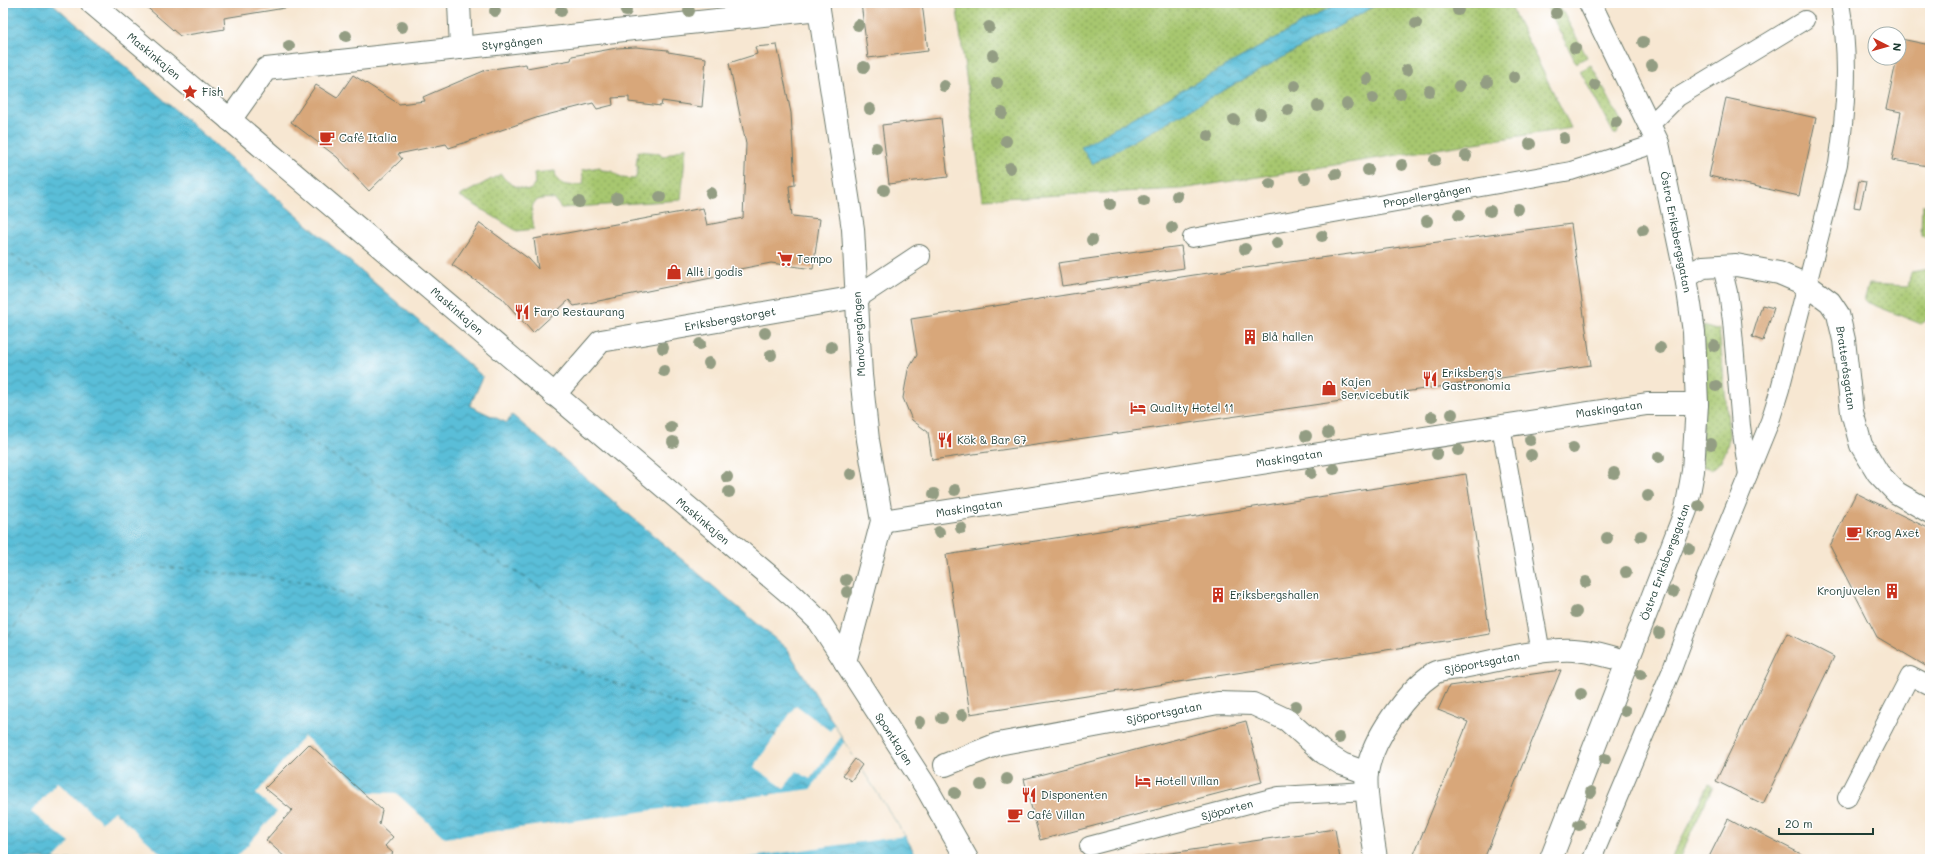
<svg xmlns="http://www.w3.org/2000/svg" width="1933" height="862" font-family="Mali,sans-serif">
<style>
.grass{fill:url(#grass-dots);stroke:#638252}
.water{fill:url(#water-waves);stroke:#3c7e86}
.pier{fill:#f7e7d2}
.lines{fill:none;stroke-linecap:round;stroke-linejoin:round}
.ferry{stroke:#316465;stroke-width:1;stroke-dasharray:5 4;stroke-linecap:butt}
.building{fill:#d8a77a}
.lane-casing{stroke:#6b786b;stroke-width:20}
.street-casing{stroke:#6b786b;stroke-width:24}
.lane{stroke:#fff;stroke-width:18}
.street{stroke:#fff;stroke-width:22}
.tree{fill:#939d83}
.labels{text-anchor:middle;stroke-width:3;stroke-linejoin:round;paint-order:stroke}
.street-label{font-size:11px;fill:#1f3d34;stroke:#fff}
.poi-label{font-size:11px;fill:#1f3d34;stroke:#fff;text-anchor:start}
</style>
<defs>
<pattern id="grass-dots" width="8" height="8" patternUnits="userSpaceOnUse"><rect width="8" height="8" fill="#a7c76f"/><path d="M2 2h.1M6 6h.1" fill="none" stroke="#87a35c" stroke-width="1.8" stroke-linecap="round"/></pattern>
<pattern id="water-waves" width="16" height="10" patternUnits="userSpaceOnUse"><rect width="16" height="10" fill="#5abed8"/><path d="M0 5q4-4 8 0t8 0" fill="none" stroke="#4a9cb0"/></pattern>
</defs>
<rect width="100%" height="100%" fill="#fff"/>
<filter id="ink" filterUnits="userSpaceOnUse"><feTurbulence type="fractalNoise" baseFrequency=".025" numOctaves="2"/><feDisplacementMap in="SourceGraphic" scale="8" xChannelSelector="R" yChannelSelector="G"/><feConvolveMatrix kernelMatrix="1 2 1 2 8 2 1 2 1" color-interpolation-filters="sRGB"/></filter>
<filter id="wash" filterUnits="userSpaceOnUse"><feTurbulence type="fractalNoise" baseFrequency=".012" numOctaves="4" result="noise"/><feDisplacementMap in="SourceGraphic" scale="16" xChannelSelector="R" yChannelSelector="G"/><feGaussianBlur stdDeviation="0.9" result="paint"/><feColorMatrix in="noise" values="0 0 0 0 0 0 0 0 0 0 0 0 0 0 0 0 0 1.4 0 .05"/><feComposite in="paint" operator="in"/></filter>
<g filter="url(#wash)">
<rect width="100%" height="100%" fill="#f7e7d2"/>
<g class="grass">
<polygon points="956,3 1509,3 1571,128 1181,189 983,199"/>
<polygon points="1545,3 1558,3 1587,57 1576,63"/>
<polygon points="1591,65 1621,121 1617,134 1614,134 1580,71"/>
<path d="M686,147L681,200L561,208L554,199C527,196 531,209 534,229L517,231L460,196L501,174C506,184 521,189 530,190L535,184L534,173L555,171C556,188 571,186 584,184L582,170L600,167L601,170L612,171L621,178L635,179L636,177L638,166H636L638,151L660,153L663,157Z"/>
<polygon points="1922,205 1930,205 1930,241 1921,235"/>
<polygon points="1930,269 1930,318 1921,324 1864,301 1869,284 1908,286 1911,272"/>
<path d="M1703,326L1716,330L1719,328L1729,432C1729,444 1724,464 1711,469L1702,466Z"/>
<polygon points="1709,784 1712,786 1712,788 1679,859 1671,859"/>
</g>
<g class="water">
<polygon points="3,3 52,3 483,377 470,406 507,423 512,415 787,649 834,724 844,742 905,836 918,859 3,859"/>
<polygon points="1338,3 1380,3 1092,164 1081,147"/>
</g>
<g class="pier">
<polygon points="796,705 830,731 834,724 841,737 810,779 797,771 784,788 754,767"/>
<polygon points="304,736 369,792 396,793 445,838 811,789 844,742 905,836 737,859 235,859 277,812 256,794"/>
<polygon points="57,782 102,822 114,811 167,859 54,859 70,843 31,812"/>
</g>
<g class="lines">
<polyline class="ferry" points="3,250 66,287 776,736 309,582 143,565 39,590 3,645"/>
</g>
<g id="blocks">
<g class="building">
<polygon points="142,3 309,3 309,4 224,18 225,29 180,36"/>
<polygon points="861,3 922,3 928,51 868,58"/>
<polygon points="1901,39 1930,45 1930,154 1928,166 1892,160 1901,112 1886,109 1897,58 1899,58"/>
<polygon points="777,45 791,113 795,185 789,186 792,216 820,219 813,269 771,263 719,273 721,276 574,306 569,300 533,333 502,298 452,265 480,223 529,259 538,269 534,239 703,208 707,225 743,218 746,144 729,63 757,54 755,47"/>
<polygon points="636,47 668,50 668,52 706,58 702,107 662,101 661,106 629,102 629,97 612,98 613,105 597,109 593,103 539,117 449,148 446,144 398,154 402,159 369,191 337,157 291,122 316,85 337,98 353,75 399,104 425,101 423,97 486,70 526,64 527,68 571,60 572,56 617,48"/>
<polygon points="1726,98 1816,118 1799,196 1709,176"/>
<polygon points="941,118 948,177 889,184 882,125"/>
<polygon points="1859,181 1866,182 1860,208 1854,207"/>
<polygon points="1571,224 1591,365 932,460 928,432 912,420 903,398 908,370 917,355 911,319 1194,275"/>
<polygon points="1181,246 1184,268 1062,286 1058,263"/>
<polygon points="1762,305 1774,308 1763,341 1752,337"/>
<polygon points="1466,474 1490,634 970,714 946,555"/>
<polygon points="1856,493 1930,529 1929,668 1877,637 1830,546"/>
<polygon points="1787,633 1834,657 1763,804 1716,781"/>
<polygon points="1561,670 1484,859 1412,859 1468,722 1438,710 1449,686"/>
<polygon points="1246,721 1262,782 1040,840 1024,779"/>
<polygon points="309,744 382,810 379,824 393,837 385,846 393,853 386,859 287,859 266,840 292,810 265,788"/>
<polygon points="855,759 862,765 851,781 843,775"/>
<polygon points="1728,819 1748,830 1750,828 1811,859 1708,859"/>
<polygon points="1335,829 1340,859 1137,859 1137,858"/>
</g>
</g>
</g>
<g filter="url(#ink)">
<use href="#blocks" fill-opacity="0" stroke="#6b786b" stroke-width="1"/>
<g class="lines">
<defs>
<g id="lane">
<polyline points="1650,125 1678,97 1805,20"/>
<polyline points="1192,238 1571,171 1658,143"/>
<polyline points="1722,267 1728,292 1732,321 1741,426 1748,475"/>
<polyline points="1501,426 1541,653"/>
<polyline points="1847,798 1910,676 1930,686"/>
<polyline points="1089,846 1279,796 1367,791"/>
<path d="M1592,859L1671,672L1706,578L1770,421L1780,389L1838,164C1846,110 1850,57 1840,3"/>
</g>
<g id="street">
<polyline points="92,3 793,596 819,621 926,787 967,859"/>
<polyline points="459,3 461,48"/>
<polyline points="818,3 853,229 861,375 868,440 882,521 845,662"/>
<polyline points="230,120 266,69 819,9"/>
<polyline points="1686,277 1703,267 1736,265 1779,273 1807,285 1830,302 1838,314 1844,340 1852,412 1861,445 1878,473 1897,493 1930,512"/>
<polyline points="554,395 601,341 857,297 919,256"/>
<polyline points="882,521 1647,404 1697,404"/>
<polyline points="945,765 998,744 1218,703 1253,704 1287,720 1324,753 1342,764 1367,773"/>
<path d="M1376,859C1373,835 1364,794 1367,772C1373,738 1406,692 1434,673C1441,669 1455,669 1463,667C1496,661 1541,648 1574,650C1592,651 1610,656 1627,662"/>
<polyline points="1551,859 1686,510 1693,471 1697,404 1694,332 1686,277 1658,143 1590,3"/>
</g>
</defs>
<use href="#lane" class="lane-casing"/>
<use href="#street" class="street-casing"/>
<use href="#lane" class="lane"/>
<use href="#street" class="street"/>
</g>
<g class="tree">
<circle cx="1458" cy="10" r="6"/>
<circle cx="495" cy="11" r="6"/>
<circle cx="561" cy="11" r="6"/>
<circle cx="626" cy="11" r="6"/>
<circle cx="689" cy="11" r="6"/>
<circle cx="1556" cy="13" r="6"/>
<circle cx="1416" cy="23" r="6"/>
<circle cx="858" cy="25" r="6"/>
<circle cx="402" cy="27" r="6"/>
<circle cx="989" cy="27" r="6"/>
<circle cx="346" cy="36" r="6"/>
<circle cx="1643" cy="42" r="6"/>
<circle cx="289" cy="46" r="6"/>
<circle cx="1575" cy="48" r="6"/>
<circle cx="993" cy="55" r="6"/>
<circle cx="1652" cy="65" r="6"/>
<circle cx="864" cy="67" r="6"/>
<circle cx="1407" cy="70" r="6"/>
<circle cx="1514" cy="77" r="6"/>
<circle cx="1367" cy="79" r="6"/>
<circle cx="1487" cy="82" r="6"/>
<circle cx="997" cy="83" r="6"/>
<circle cx="1595" cy="85" r="6"/>
<circle cx="944" cy="86" r="6"/>
<circle cx="1295" cy="86" r="6"/>
<circle cx="1459" cy="86" r="6"/>
<circle cx="1429" cy="91" r="6"/>
<circle cx="1400" cy="94" r="6"/>
<circle cx="1373" cy="98" r="6"/>
<circle cx="1347" cy="104" r="6"/>
<circle cx="1318" cy="106" r="6"/>
<circle cx="870" cy="109" r="6"/>
<circle cx="1288" cy="110" r="6"/>
<circle cx="1002" cy="113" r="6"/>
<circle cx="1260" cy="114" r="6"/>
<circle cx="1234" cy="120" r="6"/>
<circle cx="1616" cy="122" r="6"/>
<circle cx="1208" cy="136" r="6"/>
<circle cx="1564" cy="138" r="6"/>
<circle cx="1006" cy="141" r="6"/>
<circle cx="1530" cy="144" r="6"/>
<circle cx="876" cy="148" r="6"/>
<circle cx="1466" cy="156" r="6"/>
<circle cx="1435" cy="160" r="6"/>
<circle cx="1402" cy="165" r="6"/>
<circle cx="1010" cy="168" r="6"/>
<circle cx="1368" cy="170" r="6"/>
<circle cx="1336" cy="174" r="6"/>
<circle cx="1305" cy="178" r="6"/>
<circle cx="1270" cy="184" r="6"/>
<circle cx="884" cy="190" r="6"/>
<circle cx="711" cy="193" r="6"/>
<circle cx="1177" cy="196" r="6"/>
<circle cx="660" cy="197" r="6"/>
<circle cx="617" cy="198" r="6"/>
<circle cx="1144" cy="201" r="6"/>
<circle cx="579" cy="202" r="6"/>
<circle cx="1110" cy="204" r="6"/>
<circle cx="1518" cy="209" r="6"/>
<circle cx="1490" cy="211" r="6"/>
<circle cx="1459" cy="215" r="6"/>
<circle cx="1427" cy="221" r="6"/>
<circle cx="1172" cy="228" r="6"/>
<circle cx="1643" cy="230" r="6"/>
<circle cx="1322" cy="236" r="6"/>
<circle cx="1092" cy="240" r="6"/>
<circle cx="1277" cy="243" r="6"/>
<circle cx="1245" cy="249" r="6"/>
<circle cx="765" cy="333" r="6"/>
<circle cx="700" cy="344" r="6"/>
<circle cx="1714" cy="346" r="6"/>
<circle cx="831" cy="347" r="6"/>
<circle cx="663" cy="348" r="6"/>
<circle cx="1660" cy="348" r="6"/>
<circle cx="771" cy="355" r="6"/>
<circle cx="709" cy="363" r="6"/>
<circle cx="664" cy="371" r="6"/>
<circle cx="1716" cy="386" r="6"/>
<circle cx="1452" cy="414" r="6"/>
<circle cx="1432" cy="417" r="6"/>
<circle cx="671" cy="427" r="6"/>
<circle cx="1328" cy="433" r="6"/>
<circle cx="1306" cy="436" r="6"/>
<circle cx="1530" cy="440" r="6"/>
<circle cx="673" cy="442" r="6"/>
<circle cx="1711" cy="444" r="6"/>
<circle cx="1573" cy="448" r="6"/>
<circle cx="1458" cy="450" r="6"/>
<circle cx="1437" cy="454" r="6"/>
<circle cx="1531" cy="455" r="6"/>
<circle cx="1659" cy="457" r="6"/>
<circle cx="1334" cy="469" r="6"/>
<circle cx="1311" cy="473" r="6"/>
<circle cx="1614" cy="473" r="6"/>
<circle cx="851" cy="474" r="6"/>
<circle cx="727" cy="477" r="6"/>
<circle cx="955" cy="490" r="6"/>
<circle cx="729" cy="492" r="6"/>
<circle cx="934" cy="494" r="6"/>
<circle cx="1648" cy="496" r="6"/>
<circle cx="1699" cy="506" r="6"/>
<circle cx="961" cy="528" r="6"/>
<circle cx="939" cy="532" r="6"/>
<circle cx="1641" cy="536" r="6"/>
<circle cx="1607" cy="538" r="6"/>
<circle cx="1689" cy="549" r="6"/>
<circle cx="1626" cy="572" r="6"/>
<circle cx="846" cy="580" r="6"/>
<circle cx="1586" cy="582" r="6"/>
<circle cx="847" cy="592" r="6"/>
<circle cx="1673" cy="592" r="6"/>
<circle cx="1576" cy="612" r="6"/>
<circle cx="1659" cy="633" r="6"/>
<circle cx="1641" cy="674" r="6"/>
<circle cx="1581" cy="694" r="6"/>
<circle cx="1296" cy="706" r="6"/>
<circle cx="1625" cy="711" r="6"/>
<circle cx="962" cy="715" r="6"/>
<circle cx="942" cy="718" r="6"/>
<circle cx="920" cy="722" r="6"/>
<circle cx="1339" cy="738" r="6"/>
<circle cx="1605" cy="759" r="6"/>
<circle cx="1007" cy="779" r="6"/>
<circle cx="981" cy="785" r="6"/>
<circle cx="1591" cy="792" r="6"/>
<circle cx="955" cy="793" r="6"/>
<circle cx="1579" cy="825" r="6"/>
</g>
</g>
<defs>
<symbol id="sight-bare" viewBox="-9 -9 18 18"><path d="M0-6L1.8-2.2L6-1.7L2.9 1.2L3.7 5.4L0 3.3L-3.7 5.4L-2.9 1.2L-6-1.7L-1.8-2.2Z" fill="#c8321e" stroke="#fff" stroke-width="2.5" paint-order="stroke"/></symbol>
<symbol id="cafe-bare" viewBox="-9 -9 18 18"><path d="M-5.5-4.5H6V0H3Q3 3.5 0 3.5H-2.5Q-5.5 3.5-5.5 0ZM3-3.2v2h1.7v-2ZM-6 4.5H4V6H-6Z" fill="#c8321e" stroke="#fff" stroke-width="2.5" paint-order="stroke"/></symbol>
<symbol id="supermarket-bare" viewBox="-9 -9 18 18"><path d="M-6-5.5h2.5l.6 2H6L4.5 2H-2.5L-4.4-4H-6ZM-1.5 3.2a1.3 1.3 0 1 0 .1 0ZM3 3.2a1.3 1.3 0 1 0 .1 0Z" fill="#c8321e" stroke="#fff" stroke-width="2.5" paint-order="stroke"/></symbol>
<symbol id="shop-bare" viewBox="-9 -9 18 18"><path d="M-5-2.5h2.3a2.7 3.5 0 0 1 5.4 0H5L5.5 6h-11ZM-1.5-2.5h3a1.5 2.3 0 0 0-3 0Z" fill="#c8321e" stroke="#fff" stroke-width="2.5" paint-order="stroke"/></symbol>
<symbol id="restaurant-bare" viewBox="-9 -9 18 18"><path d="M-5-6h1v4h1v-4h1v4h1v-4h1v5L-1.5 .5V6h-2V.5L-5-1ZM5-6V6H3V1.5H1.5Q1.5-4 5-6Z" fill="#c8321e" stroke="#fff" stroke-width="2.5" paint-order="stroke"/></symbol>
<symbol id="building-bare" viewBox="-9 -9 18 18"><path d="M-4-6H4V6H1V3H-1V6H-4ZM-2.5-4.3h1.7v1.8h-1.7ZM.8-4.3h1.7v1.8H.8ZM-2.5-1h1.7V.8h-1.7ZM.8-1h1.7V.8H.8Z" fill="#c8321e" stroke="#fff" stroke-width="2.5" paint-order="stroke"/></symbol>
<symbol id="hotel-bare" viewBox="-9 -9 18 18"><path d="M-6-4.5h1.5V1H6V5H4.5V3h-9V5H-6ZM-4 0a1.8 1.8 0 1 1 3.6 0ZM.5 0V-2.5h3Q6-2.5 6 0Z" fill="#c8321e" stroke="#fff" stroke-width="2.5" paint-order="stroke"/></symbol>
</defs>
<g fill-rule="evenodd">
<use href="#sight-bare" x="179" y="81" width="22" height="22"/>
<use href="#cafe-bare" x="316" y="127" width="22" height="22"/>
<use href="#supermarket-bare" x="774" y="248" width="22" height="22"/>
<use href="#shop-bare" x="663" y="261" width="22" height="22"/>
<use href="#restaurant-bare" x="511" y="301" width="22" height="22"/>
<use href="#building-bare" x="1239" y="326" width="22" height="22"/>
<use href="#restaurant-bare" x="1419" y="368" width="22" height="22"/>
<use href="#shop-bare" x="1318" y="377" width="22" height="22"/>
<use href="#hotel-bare" x="1127" y="397" width="22" height="22"/>
<use href="#restaurant-bare" x="934" y="429" width="22" height="22"/>
<use href="#cafe-bare" x="1843" y="522" width="22" height="22"/>
<use href="#building-bare" x="1881" y="580" width="22" height="22"/>
<use href="#building-bare" x="1207" y="584" width="22" height="22"/>
<use href="#hotel-bare" x="1132" y="770" width="22" height="22"/>
<use href="#restaurant-bare" x="1018" y="784" width="22" height="22"/>
<use href="#cafe-bare" x="1004" y="804" width="22" height="22"/>
</g>
<g class="labels">
<g class="street-label">
<text transform="translate(512 43) rotate(-6)" y="4">Styrgången</text>
<text transform="translate(154 56) rotate(40)" y="4">Maskinkajen</text>
<text transform="translate(1427 196) rotate(-10)" y="4">Propellergången</text>
<text transform="translate(1676 232) rotate(79)" y="4">Östra Eriksbergsgatan</text>
<text transform="translate(457 311) rotate(41)" y="4">Maskinkajen</text>
<text transform="translate(730 319) rotate(-10)" y="4">Eriksbergstorget</text>
<text transform="translate(859 334) rotate(-93)" y="4">Manövergången</text>
<text transform="translate(1846 368) rotate(82)" y="4">Bratteråsgatan</text>
<text transform="translate(1609 409) rotate(-8)" y="4">Maskingatan</text>
<text transform="translate(1289 458) rotate(-9)" y="4">Maskingatan</text>
<text transform="translate(969 508) rotate(-9)" y="4">Maskingatan</text>
<text transform="translate(703 521) rotate(40)" y="4">Maskinkajen</text>
<text transform="translate(1665 562) rotate(-70)" y="4">Östra Eriksbergsgatan</text>
<text transform="translate(1482 663) rotate(-11)" y="4">Sjöportsgatan</text>
<text transform="translate(1164 713) rotate(-11)" y="4">Sjöportsgatan</text>
<text transform="translate(894 739) rotate(57)" y="4">Spontkajen</text>
<text transform="translate(1227 810) rotate(-15)" y="4">Sjöporten</text>
</g>
<g class="poi-label">
<text x="202" y="96">Fish</text>
<text x="339" y="142">Café Italia</text>
<text x="797" y="263">Tempo</text>
<text x="686" y="276">Allt i godis</text>
<text x="534" y="316">Faro Restaurang</text>
<text x="1262" y="341">Blå hallen</text>
<text x="1442" y="377">Eriksberg's<tspan x="1442" dy="13">Gastronomia</tspan></text>
<text x="1341" y="386">Kajen<tspan x="1341" dy="13">Servicebutik</tspan></text>
<text x="1150" y="412">Quality Hotel 11</text>
<text x="957" y="444">Kök &amp; Bar 67</text>
<text x="1866" y="537">Krog Axet</text>
<text x="1880" y="595" text-anchor="end">Kronjuvelen</text>
<text x="1230" y="599">Eriksbergshallen</text>
<text x="1155" y="785">Hotell Villan</text>
<text x="1041" y="799">Disponenten</text>
<text x="1027" y="819">Café Villan</text>
</g>
</g>
<rect width="1933" height="862" fill="none" stroke="#fff" stroke-width="16"/>
<g transform="translate(1887 46) rotate(96)"><circle r="19" fill="#ffffff" stroke="#a5b1ae"/>
<path d="M0-3L7 15L0 10L-7 15Z" fill="#c8321e"/>
<text y="-6" font-size="11" font-weight="bold" text-anchor="middle" fill="#1f3d34">N</text>
</g>
<path d="M1779 828v6h94v-6" fill="none" stroke="#1f3d34" stroke-width="2"/>
<text x="1785" y="828" font-size="12" fill="#1f3d34" stroke="#ffffff" stroke-width="3" paint-order="stroke">20 m</text>
</svg>
